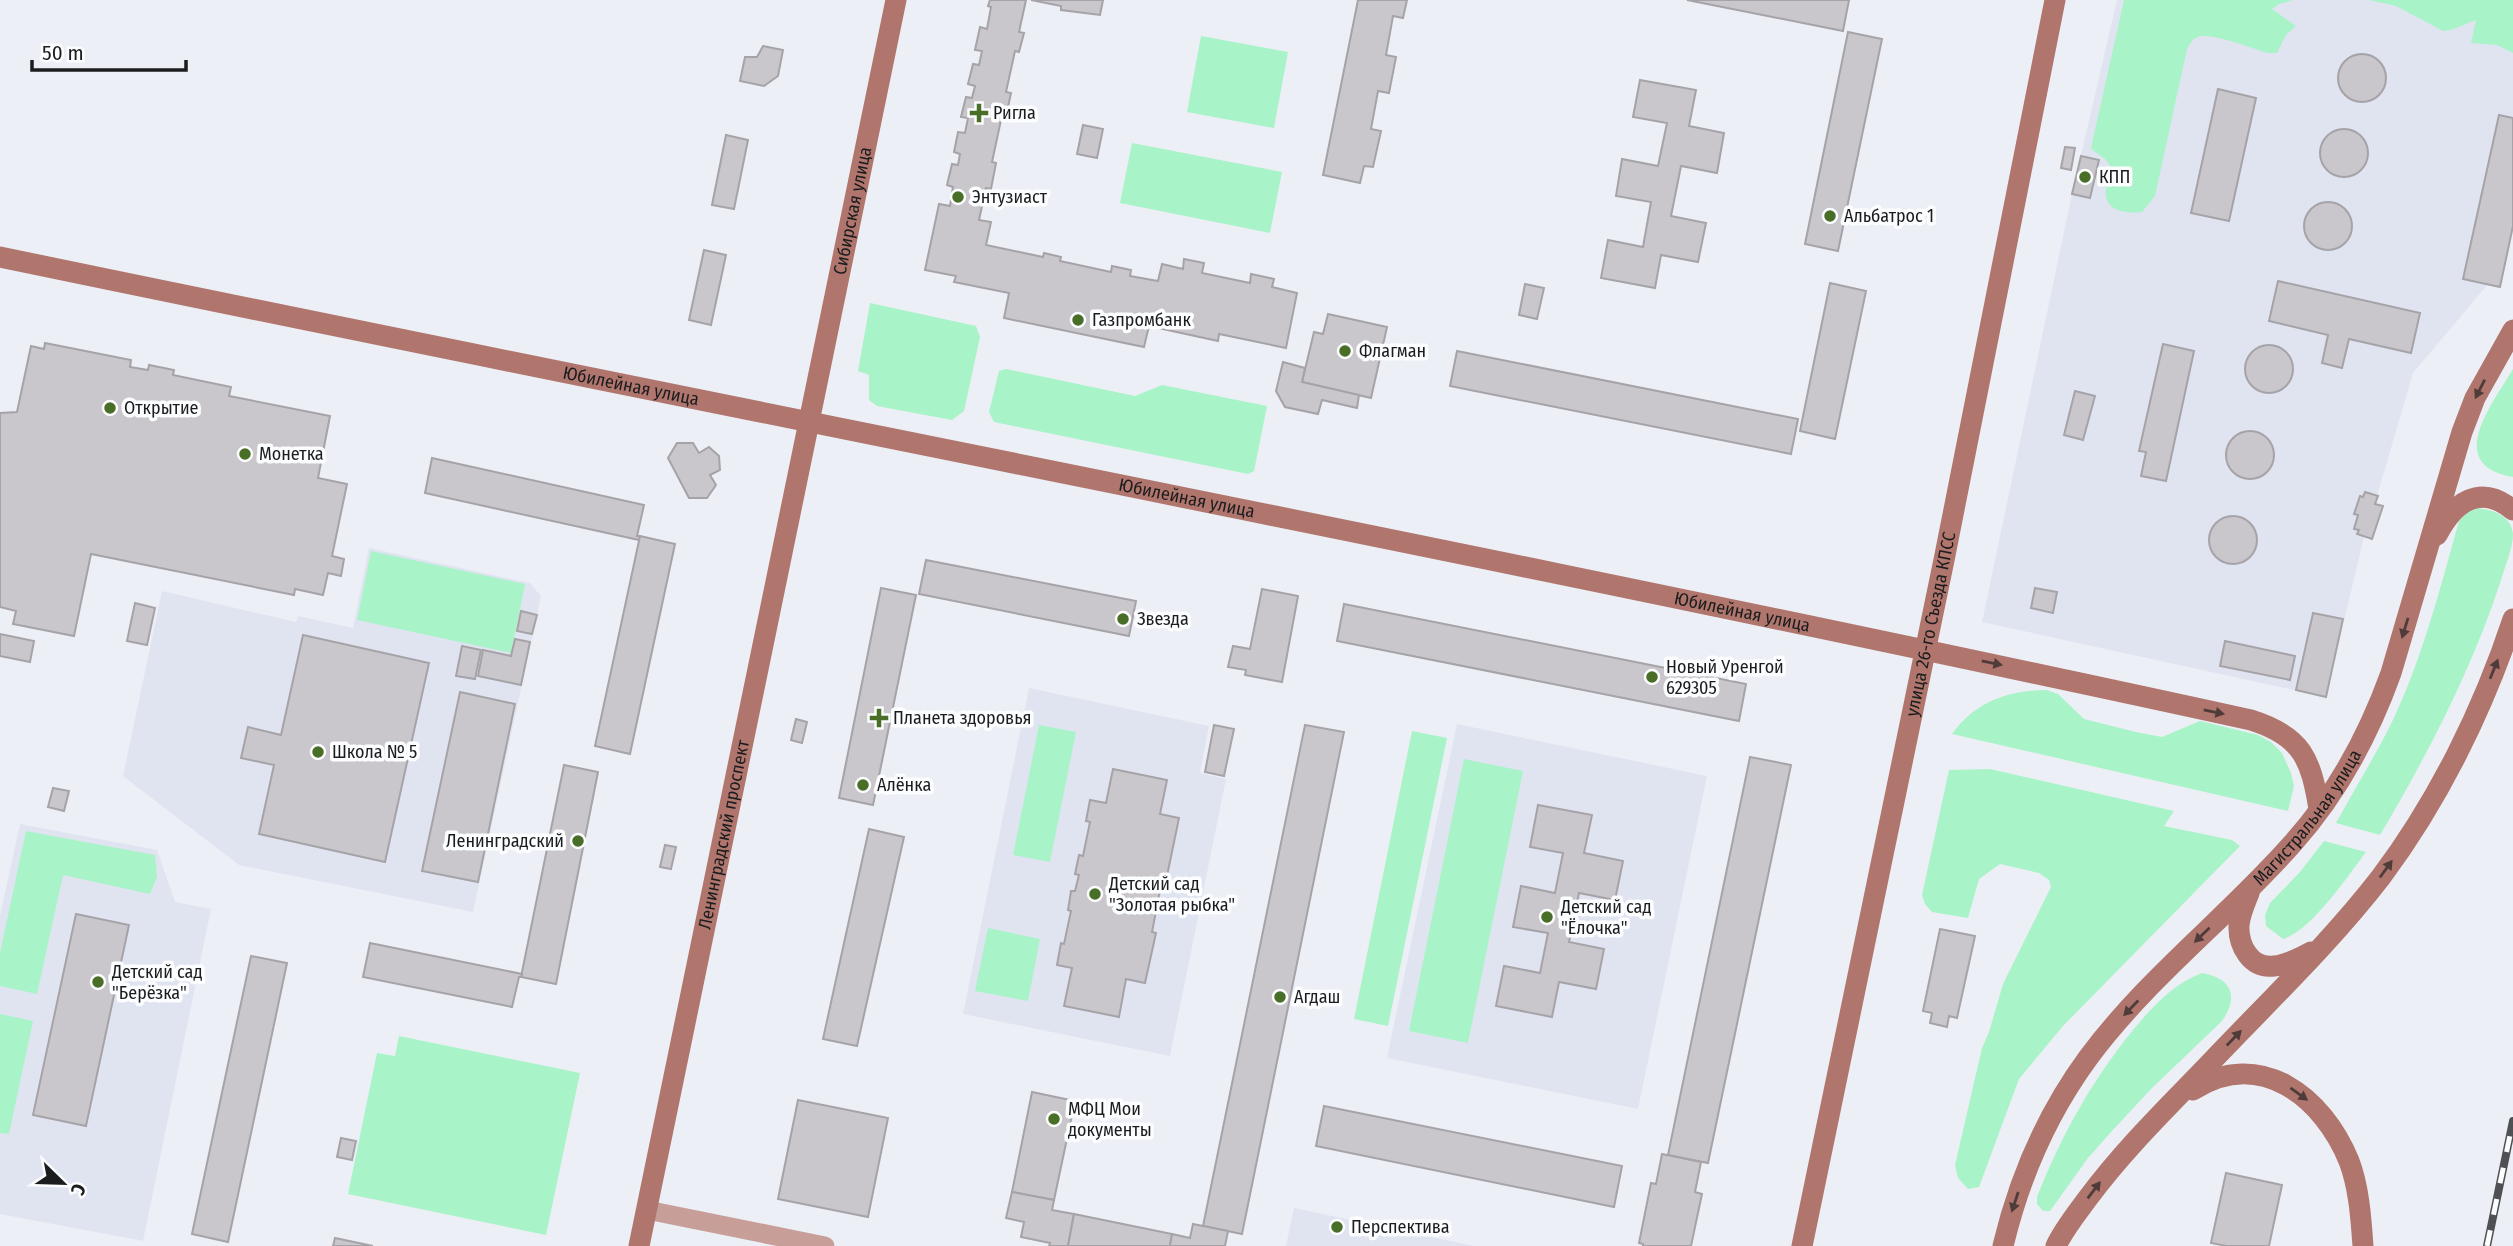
<svg xmlns="http://www.w3.org/2000/svg" width="2513" height="1246" font-family="'Fira Sans Condensed',sans-serif">
<style>
.built{fill:#e0e4f1}
.green{fill:#a9f3c8}
.building{fill:#cac7cc;stroke:#a6a3a8;stroke-width:2}
.lines{fill:none;stroke-linecap:round;stroke-linejoin:round}
.street{stroke:#c79e98;stroke-width:19}
.secondary{stroke:#b0766d;stroke-width:21}
.rail-casing{stroke:#4f5053;stroke-width:8}
.rail{stroke:#fcfdfe;stroke-width:5;stroke-dasharray:16;stroke-linecap:butt}
.oneway{fill:#4f3c3a}
.poi-dot{fill:#496e27;stroke:#fcfdfe;stroke-width:2.5}
.labels{text-anchor:middle;stroke-width:7;stroke-linejoin:round;paint-order:stroke}
.poi-label{font-size:18px;fill:#1b1c1e;stroke:#fcfdfe;text-anchor:start}
.street-label{font-size:18px;fill:#1b1c1e;stroke:#fcfdfe}
</style>
<rect width="100%" height="100%" fill="#edeff6"/>
<g class="built">
<polygon points="2117,0 2513,0 2513,226 2500,287 2488,284 2413,373 2375,503 2383,506 2372,539 2364,537 2326,697 1982,622 2072,194"/>
<polygon points="369,548 530,583 541,596 473,912 239,865 123,776 162,591 296,622 298,616 353,628"/>
<polygon points="1029,688 1209,726 1200,773 1226,779 1170,1056 963,1014"/>
<polygon points="1457,724 1707,776 1638,1109 1387,1058"/>
<polygon points="20,824 157,850 175,902 211,909 143,1241 0,1214 0,916"/>
<polygon points="1294,1208 1474,1246 1286,1246"/>
</g>
<g class="green">
<path d="M2124,0H2293L2279,4L2272,9L2296,26L2286,35L2277,53H2268C2253,49 2211,32 2198,37C2192,39 2190,44 2187,49L2155,196L2142,212C2126,214 2103,211 2106,189C2107,181 2109,174 2110,166C2105,156 2098,156 2091,148Z"/>
<polygon points="2369,0 2513,0 2513,53 2497,45 2471,43 2476,20 2451,30 2443,31 2396,6"/>
<polygon points="1201,36 1288,52 1274,128 1187,112"/>
<polygon points="1132,143 1282,172 1270,233 1120,203"/>
<polygon points="870,303 976,326 980,337 964,411 952,420 877,406 869,400 869,375 858,371"/>
<polygon points="1006,369 1135,396 1162,385 1267,406 1254,471 1248,474 994,422 989,412 999,371"/>
<path d="M2513,369V477C2443,465 2493,403 2513,369Z"/>
<path d="M2477,508C2493,510 2511,515 2513,534C2513,548 2505,566 2501,580C2472,669 2428,754 2380,835L2336,823C2354,790 2374,758 2391,724C2422,660 2440,589 2459,521L2467,512Z"/>
<polygon points="371,551 525,584 511,653 357,620"/>
<path d="M2047,690L2058,694L2084,719L2136,732L2162,737L2200,721L2258,735L2271,742L2282,753L2291,773L2294,786L2288,811L1952,734C1975,702 2008,690 2047,690Z"/>
<polygon points="1039,725 1076,732 1050,862 1013,855"/>
<polygon points="1412,731 1447,738 1388,1026 1354,1019"/>
<polygon points="1464,759 1523,771 1468,1043 1409,1031"/>
<polygon points="1990,769 2174,811 2164,826 2232,840 2240,846 2063,1026 2019,1079 1979,1187 1968,1189 1958,1178 1955,1165 1982,1048 1989,1032 2003,984 2051,887 2049,880 2039,873 2000,864 1979,879 1968,918 1932,912 1925,904 1922,895 1949,770"/>
<polygon points="26,831 155,855 157,877 150,894 63,875 37,994 0,986 0,953"/>
<path d="M2324,841L2366,852C2348,876 2311,931 2283,939L2266,926L2265,915L2270,903L2300,872Z"/>
<polygon points="988,928 1040,939 1028,1001 975,991"/>
<path d="M2202,973C2232,978 2239,997 2222,1021L2151,1089L2111,1132L2088,1158L2050,1211H2043L2037,1204V1197C2061,1136 2091,1082 2133,1030C2153,1006 2173,984 2202,973Z"/>
<polygon points="0,1014 33,1021 9,1134 0,1133"/>
<polygon points="399,1036 580,1073 546,1235 348,1194 377,1053 395,1056"/>
</g>
<g class="building">
<polygon points="990,0 1026,0 1019,32 1024,33 1019,52 1015,51 1006,92 1011,93 1005,121 1001,120 992,162 996,163 991,189 986,188 979,220 991,222 986,245 1043,257 1044,253 1061,257 1060,261 1111,272 1112,266 1131,270 1130,276 1158,281 1162,264 1183,269 1184,259 1204,263 1202,273 1250,283 1251,274 1274,279 1272,287 1297,293 1286,348 1219,334 1218,341 1149,326 1144,347 1004,318 1009,293 954,282 956,276 925,270 939,204 950,206 953,187 947,185 952,164 958,165 960,154 954,152 958,132 965,133 968,118 961,117 966,97 972,98 975,86 968,84 973,64 979,65 982,51 975,50 980,27 987,29 991,7 988,6"/>
<polygon points="1031,0 1103,0 1100,15 1061,10 1061,6"/>
<polygon points="1358,0 1407,0 1403,18 1393,16 1386,55 1396,57 1389,93 1378,91 1371,129 1381,131 1373,167 1364,166 1360,183 1323,175"/>
<polygon points="1687,0 1849,0 1843,31"/>
<polygon points="1848,32 1882,39 1838,251 1805,244"/>
<polygon points="763,46 783,50 778,76 764,86 740,81 745,57 757,57"/>
<circle cx="2362" cy="78" r="24"/>
<polygon points="1640,80 1696,90 1689,126 1724,133 1717,173 1681,166 1671,216 1706,223 1698,262 1661,255 1655,288 1601,278 1608,240 1643,247 1651,202 1616,196 1622,159 1658,166 1667,123 1633,117"/>
<polygon points="2218,89 2256,98 2229,221 2191,213"/>
<polygon points="2499,115 2513,118 2513,226 2500,287 2463,279"/>
<polygon points="1083,125 1103,129 1097,158 1077,154"/>
<circle cx="2344" cy="153" r="24"/>
<polygon points="726,135 748,140 734,209 712,205"/>
<polygon points="2065,147 2075,148 2071,170 2061,168"/>
<polygon points="2081,156 2099,160 2090,198 2072,194"/>
<circle cx="2328" cy="226" r="24"/>
<polygon points="704,250 726,255 711,325 689,320"/>
<polygon points="2278,281 2420,313 2411,353 2349,339 2342,368 2322,363 2328,335 2269,321"/>
<polygon points="1830,283 1866,291 1835,439 1800,431"/>
<polygon points="1525,284 1544,288 1537,319 1519,315"/>
<polygon points="1328,314 1387,327 1371,398 1302,382 1314,332 1323,334"/>
<polygon points="45,343 131,360 130,367 148,370 149,365 174,370 173,375 231,387 229,396 330,416 318,478 347,484 332,556 344,559 341,576 328,573 323,595 295,589 294,595 91,554 74,636 13,624 16,611 0,607 0,413 17,412 31,346 44,349"/>
<polygon points="2163,344 2194,351 2166,481 2141,476 2146,452 2139,451"/>
<circle cx="2269" cy="369" r="24"/>
<polygon points="1457,351 1798,419 1791,454 1450,386"/>
<polygon points="1283,362 1305,368 1302,382 1359,395 1357,408 1322,400 1318,414 1285,407 1276,391"/>
<polygon points="2075,391 2095,396 2083,440 2064,435"/>
<circle cx="2250" cy="455" r="24"/>
<polygon points="677,443 693,443 699,453 709,447 719,456 720,470 710,475 716,485 707,498 689,498 668,458"/>
<polygon points="432,458 644,505 637,536 640,536 639,540 425,493"/>
<polygon points="2365,492 2378,496 2375,504 2383,506 2372,539 2357,534 2359,530 2354,529 2358,515 2354,514 2360,496 2363,497"/>
<circle cx="2233" cy="540" r="24"/>
<polygon points="640,536 675,544 630,754 595,746"/>
<polygon points="926,560 1136,601 1129,636 919,594"/>
<polygon points="881,588 916,595 873,805 839,798"/>
<polygon points="2035,588 2057,592 2053,613 2031,608"/>
<polygon points="1262,589 1298,596 1282,682 1245,675 1246,670 1228,667 1233,646 1250,649"/>
<polygon points="135,603 155,608 147,645 127,641"/>
<polygon points="1344,604 1746,684 1739,721 1337,641"/>
<polygon points="521,611 537,615 532,634 517,631"/>
<polygon points="2313,613 2343,619 2326,697 2296,690"/>
<polygon points="0,634 34,641 30,662 0,656"/>
<polygon points="303,635 429,663 385,862 259,834 274,765 241,758 248,727 281,735"/>
<polygon points="515,639 530,642 521,685 478,676 483,650 511,656"/>
<polygon points="2225,641 2295,656 2290,680 2220,666"/>
<polygon points="462,646 481,650 475,679 456,676"/>
<polygon points="460,692 515,704 478,882 422,871"/>
<polygon points="796,719 807,722 802,743 791,740"/>
<polygon points="1214,725 1234,729 1224,776 1205,772"/>
<polygon points="1305,725 1344,732 1242,1234 1203,1226"/>
<polygon points="1750,757 1791,765 1708,1163 1668,1155"/>
<polygon points="564,765 598,772 556,984 521,977"/>
<polygon points="1113,769 1167,780 1160,814 1179,818 1167,876 1163,875 1152,932 1156,933 1145,983 1126,979 1119,1017 1064,1006 1072,968 1057,965 1061,943 1064,944 1071,911 1068,910 1071,891 1075,891 1079,875 1075,874 1079,855 1083,856 1090,822 1086,821 1090,800 1106,803"/>
<polygon points="53,788 69,791 64,811 48,807"/>
<polygon points="1538,805 1592,815 1584,853 1623,861 1615,900 1579,893 1569,942 1604,949 1596,989 1559,982 1552,1017 1496,1006 1504,966 1540,973 1548,933 1513,927 1521,886 1555,893 1563,853 1530,847"/>
<polygon points="869,829 904,837 857,1046 823,1039"/>
<polygon points="665,845 676,847 671,869 660,867"/>
<polygon points="76,914 129,925 86,1126 33,1115"/>
<polygon points="1940,929 1975,936 1957,1018 1949,1016 1947,1027 1930,1023 1932,1013 1923,1011"/>
<polygon points="370,943 522,974 521,977 519,977 512,1007 363,977"/>
<polygon points="251,956 287,963 228,1242 192,1234"/>
<polygon points="1032,1092 1075,1101 1054,1200 1012,1192"/>
<polygon points="798,1100 888,1118 868,1217 778,1199"/>
<polygon points="1324,1106 1622,1166 1614,1207 1316,1146"/>
<polygon points="341,1138 356,1141 352,1160 337,1157"/>
<polygon points="1662,1154 1701,1162 1695,1192 1702,1194 1691,1246 1643,1246 1643,1244 1639,1243 1651,1183 1656,1184"/>
<polygon points="2226,1173 2282,1185 2269,1246 2227,1246 2211,1243"/>
<polygon points="1012,1192 1054,1200 1052,1210 1074,1214 1068,1246 1049,1246 1050,1243 1021,1237 1024,1222 1006,1218"/>
<polygon points="1074,1214 1172,1234 1170,1246 1068,1246"/>
<polygon points="1193,1224 1228,1231 1225,1246 1170,1246 1172,1234 1190,1238"/>
<polygon points="335,1238 373,1246 333,1246"/>
</g>
<g class="lines">
<polyline class="street" points="647,1210 825,1246"/>
<g class="secondary">
<path id="s1" d="M0,257C750,413 1503,557 2251,720C2302,736 2311,759 2319,809"/>
<path d="M2437,535C2454,502 2480,483 2513,510"/>
<path d="M2249,893C2245,903 2240,914 2239,925C2238,946 2251,969 2274,966C2287,965 2300,958 2311,952"/>
<path d="M2193,1090C2260,1047 2323,1097 2349,1161C2359,1187 2361,1218 2363,1246"/>
<path id="s2" d="M639,1246L896,0"/>
<path id="s3" d="M1802,1246L1944,560L2055,0"/>
<path id="s4" d="M2003,1246C2019,1179 2047,1114 2088,1058C2147,978 2228,917 2293,843C2336,795 2369,734 2391,673L2462,432L2475,398L2513,330"/>
<path d="M2056,1246C2064,1229 2077,1213 2088,1198C2126,1147 2169,1106 2212,1061C2269,1001 2330,943 2381,877C2438,801 2483,710 2513,619"/>
</g>
<defs>
<polyline id="rail" points="2487,1246 2513,1121"/>
</defs>
<use href="#rail" class="rail-casing"/>
<use href="#rail" class="rail"/>
</g>
<defs><path id="oneway-solid" d="M-6-.8H1V-3.2L6.5 0L1 3.2V.8H-6Z" transform="scale(1.75)"/></defs>
<g class="oneway">
<use href="#oneway-solid" transform="translate(2480 389) rotate(117)"/>
<use href="#oneway-solid" transform="translate(2405 628) rotate(107)"/>
<use href="#oneway-solid" transform="translate(1992 663) rotate(12)"/>
<use href="#oneway-solid" transform="translate(2494 669) rotate(-68)"/>
<use href="#oneway-solid" transform="translate(2214 712) rotate(12)"/>
<use href="#oneway-solid" transform="translate(2386 869) rotate(-54)"/>
<use href="#oneway-solid" transform="translate(2202 935) rotate(136)"/>
<use href="#oneway-solid" transform="translate(2131 1008) rotate(134)"/>
<use href="#oneway-solid" transform="translate(2234 1038) rotate(-46)"/>
<use href="#oneway-solid" transform="translate(2299 1094) rotate(36)"/>
<use href="#oneway-solid" transform="translate(2094 1190) rotate(-53)"/>
<use href="#oneway-solid" transform="translate(2015 1202) rotate(108)"/>
</g>
<g class="poi-dot">
<path d="M975.5 102.5h7v7h7v7h-7v7h-7v-7h-7v-7h7z"/>
<circle cx="2085" cy="177" r="7"/>
<circle cx="958" cy="197" r="7"/>
<circle cx="1830" cy="216" r="7"/>
<circle cx="1078" cy="320" r="7"/>
<circle cx="1345" cy="351" r="7"/>
<circle cx="110" cy="408" r="7"/>
<circle cx="245" cy="454" r="7"/>
<circle cx="1123" cy="619" r="7"/>
<circle cx="1652" cy="677" r="7"/>
<path d="M875.5 707.5h7v7h7v7h-7v7h-7v-7h-7v-7h7z"/>
<circle cx="318" cy="752" r="7"/>
<circle cx="863" cy="785" r="7"/>
<circle cx="578" cy="841" r="7"/>
<circle cx="1095" cy="894" r="7"/>
<circle cx="1547" cy="917" r="7"/>
<circle cx="98" cy="982" r="7"/>
<circle cx="1280" cy="997" r="7"/>
<circle cx="1054" cy="1119" r="7"/>
<circle cx="1337" cy="1227" r="7"/>
</g>
<g class="labels">
<g class="poi-label">
<text x="993" y="119">Ригла</text>
<text x="2099" y="183">КПП</text>
<text x="972" y="203">Энтузиаст</text>
<text x="1844" y="222">Альбатрос 1</text>
<text x="1092" y="326">Газпромбанк</text>
<text x="1359" y="357">Флагман</text>
<text x="124" y="414">Открытие</text>
<text x="259" y="460">Монетка</text>
<text x="1137" y="625">Звезда</text>
<text x="1666" y="673">Новый Уренгой<tspan x="1666" dy="21">629305</tspan></text>
<text x="893" y="724">Планета здоровья</text>
<text x="332" y="758">Школа № 5</text>
<text x="877" y="791">Алёнка</text>
<text x="564" y="847" text-anchor="end">Ленинградский</text>
<text x="1109" y="890">Детский сад<tspan x="1109" dy="21">"Золотая рыбка"</tspan></text>
<text x="1561" y="913">Детский сад<tspan x="1561" dy="21">"Ёлочка"</tspan></text>
<text x="112" y="978">Детский сад<tspan x="112" dy="21">"Берёзка"</tspan></text>
<text x="1294" y="1003">Агдаш</text>
<text x="1068" y="1115">МФЦ Мои<tspan x="1068" dy="21">документы</tspan></text>
<text x="1351" y="1233">Перспектива</text>
</g>
<g class="street-label">
<text dy="6" stroke="none"><textPath href="#s2" startOffset="1057">Сибирская улица</textPath></text>
<text dy="6" stroke="none"><textPath href="#s1" startOffset="644">Юбилейная улица</textPath></text>
<text dy="6" stroke="none"><textPath href="#s1" startOffset="1211">Юбилейная улица</textPath></text>
<text dy="6" stroke="none"><textPath href="#s1" startOffset="1778">Юбилейная улица</textPath></text>
<text dy="6" stroke="none"><textPath href="#s3" startOffset="635">улица 26-го Съезда КПСС</textPath></text>
<text dy="6" stroke="none"><textPath href="#s4" startOffset="534">Магистральная улица</textPath></text>
<text dy="6" stroke="none"><textPath href="#s2" startOffset="420">Ленинградский проспект</textPath></text>
</g>
</g>
<g transform="translate(63 1183) rotate(113)" stroke="#fcfdfe" stroke-width="5" paint-order="stroke">
<path d="M0-5L12 26L0 18L-12 26Z" fill="#1b1c1e"/>
<text y="-10" font-size="19" font-weight="bold" text-anchor="middle" fill="#1b1c1e">С</text>
</g>
<path d="M32 60v10h154v-10" fill="none" stroke="#1b1c1e" stroke-width="3.5"/>
<text x="42" y="60" font-size="21" fill="#1b1c1e" stroke="#fcfdfe" stroke-width="5" paint-order="stroke">50 m</text>
</svg>
